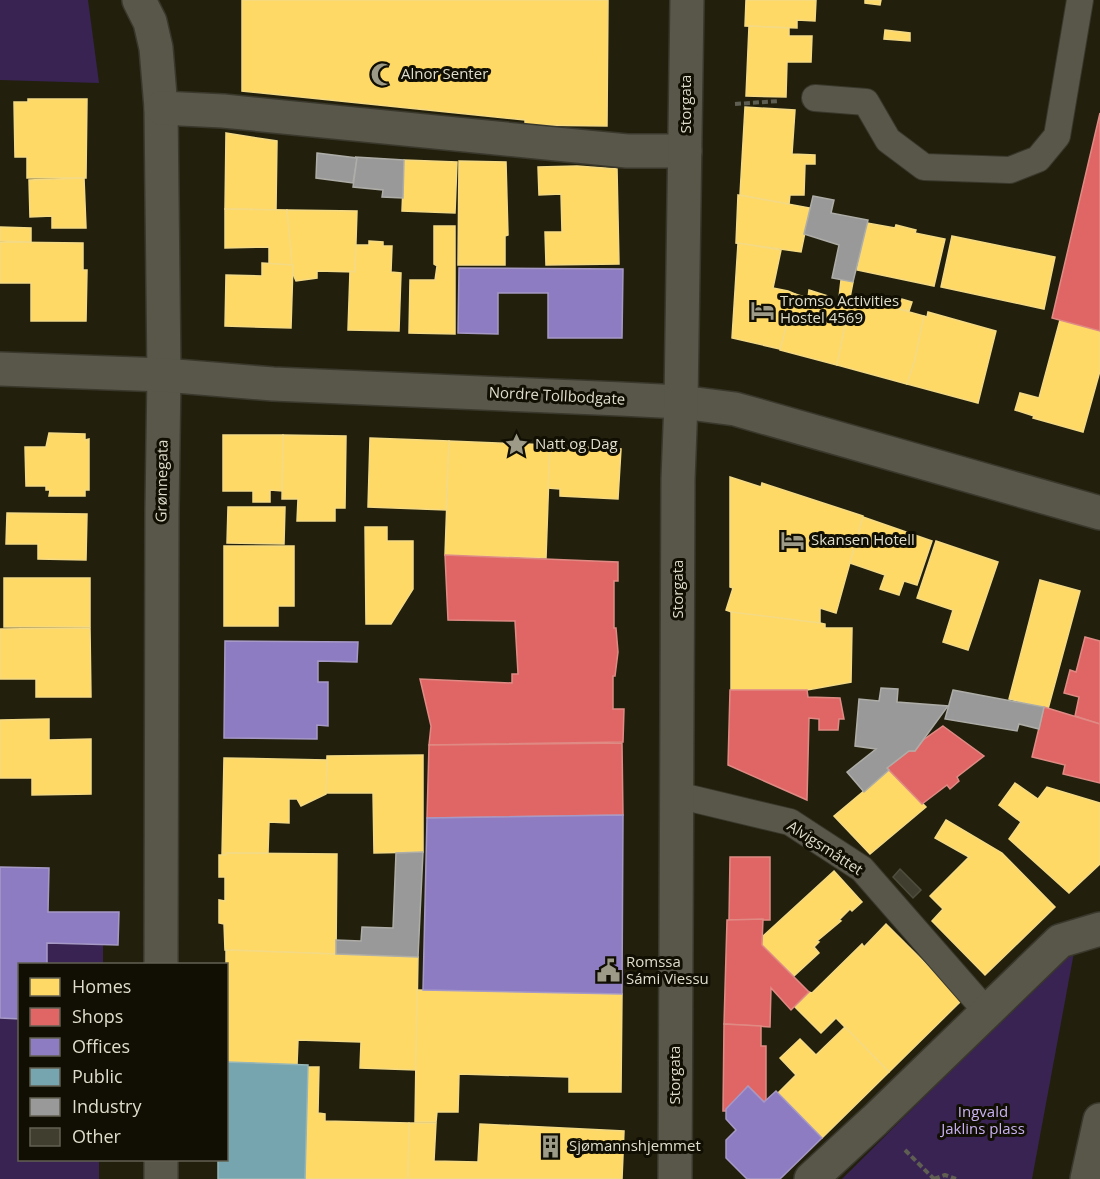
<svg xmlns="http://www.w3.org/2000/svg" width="1100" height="1179" font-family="'Open Sans',sans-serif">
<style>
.green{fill:#382352}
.homes{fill:#ffd966;stroke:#f5da84;stroke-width:1.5}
.shops{fill:#e06666;stroke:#e08a84;stroke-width:1.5}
.offices{fill:#8e7cc3;stroke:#a699c5;stroke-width:1.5}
.public{fill:#76a5af;stroke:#96b6b7;stroke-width:1.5}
.industry{fill:#999;stroke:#aeada8;stroke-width:1.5}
.building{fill:#403e2f;stroke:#4f4d3e;stroke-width:1.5}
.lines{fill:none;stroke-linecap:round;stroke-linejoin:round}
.service-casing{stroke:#3a382c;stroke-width:28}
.pedestrian-casing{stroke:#3a382c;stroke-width:36}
.minor-casing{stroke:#3a382c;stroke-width:36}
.tertiary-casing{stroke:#3a382c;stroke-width:36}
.path{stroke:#5f5e52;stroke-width:4;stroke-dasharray:6 3;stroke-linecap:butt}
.service{stroke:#58574a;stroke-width:26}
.pedestrian{stroke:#58574a;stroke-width:33}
.minor{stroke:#58574a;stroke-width:33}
.tertiary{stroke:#58574a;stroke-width:33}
.labels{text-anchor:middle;stroke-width:6;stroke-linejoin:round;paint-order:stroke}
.poi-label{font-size:15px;fill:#dfddcb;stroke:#110f03;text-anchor:start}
.street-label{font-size:15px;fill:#dfddcb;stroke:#110f03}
.park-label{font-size:15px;fill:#c9b2f3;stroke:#110f03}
</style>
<rect width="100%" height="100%" fill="#22200d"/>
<g class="green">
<polygon points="0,0 88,0 99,83 0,80"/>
<polygon points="47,943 103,945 103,964 47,964"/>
<polygon points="1075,947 1032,1179 842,1179"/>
<polygon points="0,1018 19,1019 20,1160 99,1160 99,1179 0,1179"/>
</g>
<g class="homes">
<polygon points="242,0 608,0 607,126 525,125 525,120 242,91"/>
<polygon points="746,0 816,0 815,21 797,20 797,28 745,26"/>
<polygon points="865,0 881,0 880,5 865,3"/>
<polygon points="749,26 789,28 789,36 812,36 811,62 787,62 786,97 746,96"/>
<polygon points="885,30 910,33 910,41 884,39"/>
<polygon points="28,99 87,99 86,178 27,178 27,157 15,157 14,102 28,102"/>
<polygon points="745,107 795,110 792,154 815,155 815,164 805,164 804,195 790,195 789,204 740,195"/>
<polygon points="226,133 277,141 276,210 225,209"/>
<polygon points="404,160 457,162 455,213 402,211"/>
<polygon points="459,161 506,162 508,235 505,236 505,265 458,265"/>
<polygon points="577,166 617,169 619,264 546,265 545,232 562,232 561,194 539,195 538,167"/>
<polygon points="84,178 86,228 52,228 52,216 30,217 29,180"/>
<polygon points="738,195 810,208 801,252 736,243"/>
<polygon points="225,209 287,210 293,265 269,264 269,247 225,248"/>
<polygon points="287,210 357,211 355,272 317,271 317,278 296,281 293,274"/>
<polygon points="867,223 895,228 896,225 916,230 915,233 945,239 934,286 857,270"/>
<polygon points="434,226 455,226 455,334 409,333 410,280 435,280 437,266 434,264"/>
<polygon points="0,227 31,228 31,242 0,241"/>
<polygon points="952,236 1055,257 1044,309 941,287"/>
<polygon points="369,241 383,242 383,246 392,246 391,272 401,273 399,331 348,330 350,271 355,272 356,245 369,245"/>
<polygon points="0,242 83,243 83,270 87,270 86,321 31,321 31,283 0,283"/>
<polygon points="738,243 781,250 773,288 788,291 795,294 780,349 732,338"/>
<polygon points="262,263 293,265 291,328 225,326 226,275 262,276"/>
<polygon points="841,280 853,282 837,365 780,350 795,294 808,298 809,290 831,297 829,304 838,306"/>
<polygon points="851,296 924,316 915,360 907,384 837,365"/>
<polygon points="898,298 912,302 909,311 896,308"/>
<polygon points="928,312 996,331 978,403 907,384 915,360 924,316 927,317"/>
<polygon points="1060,320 1100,331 1100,371 1083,432 1033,418 1034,416 1015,410 1020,393 1039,398"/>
<polygon points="49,433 85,434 85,440 89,439 89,490 85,490 85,496 49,496 50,490 46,490 46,486 26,486 25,447 46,447"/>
<polygon points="223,435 283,435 282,491 270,490 270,502 253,502 253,491 223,491"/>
<polygon points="283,435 346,436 345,508 335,508 335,521 297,521 298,499 282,499"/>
<polygon points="370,438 449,441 446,510 368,507"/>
<polygon points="449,441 550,445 546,558 445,555"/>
<polygon points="562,446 621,449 618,499 560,496 560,489 548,488 550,448 562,448"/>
<polygon points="730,477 761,487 762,483 863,516 836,613 820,608 820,623 737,614 726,610 733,588 730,587"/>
<polygon points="228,507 285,507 284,544 227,543"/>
<polygon points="7,513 87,514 86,560 38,559 38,544 6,544"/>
<polygon points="863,517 932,541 917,585 904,581 899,595 880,589 885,575 850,563"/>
<polygon points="365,527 387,527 387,541 413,541 413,589 391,624 366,624"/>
<polygon points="936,541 998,562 968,650 943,642 953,610 917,598"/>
<polygon points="224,546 294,546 294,606 278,606 278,626 224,626"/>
<rect x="4" y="578" width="86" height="49"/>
<polygon points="1040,580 1080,591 1048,709 1009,699"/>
<polygon points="731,612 820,623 825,624 825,628 852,628 851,682 807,690 731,690"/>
<polygon points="90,628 91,697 36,697 36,679 0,679 0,629"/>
<polygon points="49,719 49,740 91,739 91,794 32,795 32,778 0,778 0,720"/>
<polygon points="423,755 423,852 374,853 373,793 326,793 327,756"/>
<polygon points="224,758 327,760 326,794 301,806 297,799 289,799 289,823 269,822 268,853 226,853 226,855 222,855"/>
<polygon points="889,770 926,807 870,854 834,816"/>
<polygon points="1015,783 1038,799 1047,787 1100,803 1100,864 1069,893 1009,839 1021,822 999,805"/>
<polygon points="946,820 1002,853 1055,907 985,975 932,921 943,909 930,896 969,857 935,838"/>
<polygon points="226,853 337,854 336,954 225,950 224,924 219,923 219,900 225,901 225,877 219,877 219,855 226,855"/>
<polygon points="834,871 862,902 852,911 850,909 839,920 841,921 817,941 819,942 814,947 819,953 794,976 785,967 784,969 762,945 762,937"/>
<polygon points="886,924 962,1000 889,1072 836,1018 821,1033 795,1007 809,992 812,993 862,944 864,947"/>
<polygon points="226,950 418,957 416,1070 360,1068 361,1042 298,1040 297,1065 226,1062"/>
<polygon points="417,990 622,994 621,1092 569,1092 569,1077 459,1074 458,1112 437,1112 436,1122 415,1122"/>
<polygon points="845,1027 889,1072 822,1138 778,1093 796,1075 780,1058 800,1039 816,1055"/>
<polygon points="308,1067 319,1067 318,1113 325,1114 325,1121 409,1123 408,1179 305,1179"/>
<polygon points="409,1123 436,1123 434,1161 478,1162 480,1124 624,1131 622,1179 408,1179"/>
</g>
<g class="shops">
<polygon points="1100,113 1100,331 1052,318"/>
<polygon points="445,555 618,562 618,581 614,581 614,628 616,628 618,652 615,676 613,676 613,709 624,709 623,742 429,745 431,726 420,679 512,683 512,674 518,674 515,621 448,620"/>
<polygon points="1085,637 1100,641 1100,724 1075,716 1079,697 1064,693 1070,670 1076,672"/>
<polygon points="730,690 807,690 808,697 840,698 844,719 839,719 838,730 819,730 819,719 809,718 807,800 728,765"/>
<polygon points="1044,707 1100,724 1100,783 1063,774 1065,765 1032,757"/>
<polygon points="943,726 984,756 957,777 959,781 950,789 947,785 922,804 887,768 909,751 915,751 923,740"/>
<polygon points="622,743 623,815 427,818 429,745"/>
<polygon points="730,857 770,857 770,920 729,920"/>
<polygon points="763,919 762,945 809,992 791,1010 771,988 770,1027 724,1024 727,920"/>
<polygon points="724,1024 761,1026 761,1046 766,1046 766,1101 764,1102 748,1086 726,1111 723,1111"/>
</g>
<g class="offices">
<polygon points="459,268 623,269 622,338 548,338 548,293 498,293 498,334 458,333"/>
<polygon points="225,641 358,642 357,662 318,661 318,682 328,682 328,726 317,725 317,739 224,738"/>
<polygon points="623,815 622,994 423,990 427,818"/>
<polygon points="0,867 49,868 48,912 119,912 118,945 47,943 47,964 20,964 20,1019 0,1018"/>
<polygon points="748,1086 764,1102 776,1091 822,1138 780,1179 747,1179 726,1158 726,1140 736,1130 726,1119 726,1109"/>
</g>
<polygon class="public" points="226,1062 308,1065 305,1179 218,1179 218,1160 226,1160"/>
<g class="industry">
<polygon points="317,153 357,158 353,183 316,178"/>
<polygon points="355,157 404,160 403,198 382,197 383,190 353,187 357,158"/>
<polygon points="813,196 834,200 831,213 868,220 853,282 832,278 839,245 804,234"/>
<polygon points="881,688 898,689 897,702 948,706 915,751 909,751 887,768 889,770 864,792 847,772 876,749 855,746 859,699 879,701"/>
<polygon points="953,690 1044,707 1039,729 1019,724 1017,731 945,719"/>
<polygon points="423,852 418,957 336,954 336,940 361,941 362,927 393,928 396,853"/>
</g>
<polygon class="building" points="900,869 921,890 913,898 893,877"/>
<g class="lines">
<defs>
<g id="service">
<polyline points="815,98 866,102 888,140 924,167 1010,170 1038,159 1057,136 1080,0"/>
<polyline points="677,795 790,822 862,869 987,1012"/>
</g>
<polyline id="pedestrian" points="811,1179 875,1120 1060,941 1100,929"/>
<g id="minor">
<polyline points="139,0 150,22 156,48 161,108 164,375 162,509 161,964"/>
<polyline points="161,108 223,111 627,151 685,151"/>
<polyline points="0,369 164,375 273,384 621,399 681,402 735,409 1100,513"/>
<polyline points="161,1179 161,1160"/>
</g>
<g id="tertiary">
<polyline points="675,1179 678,479 681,402 687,0"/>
<polyline points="1087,1179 1100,1120"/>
</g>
</defs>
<use href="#service" class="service-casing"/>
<use href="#pedestrian" class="pedestrian-casing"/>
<use href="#minor" class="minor-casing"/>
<use href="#tertiary" class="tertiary-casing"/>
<g class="path">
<polyline points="735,104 779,101"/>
<polyline points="905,1150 934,1179"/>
<polyline points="934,1179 945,1175 956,1179"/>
</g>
<use href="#service" class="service"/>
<use href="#pedestrian" class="pedestrian"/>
<use href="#minor" class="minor"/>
<use href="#tertiary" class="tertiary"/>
</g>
<defs>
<symbol id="mosque-bare" viewBox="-9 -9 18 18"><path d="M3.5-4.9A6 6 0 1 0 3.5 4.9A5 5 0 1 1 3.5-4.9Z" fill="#9d9b88" stroke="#110f03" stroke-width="2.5" paint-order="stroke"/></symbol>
<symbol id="hotel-bare" viewBox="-9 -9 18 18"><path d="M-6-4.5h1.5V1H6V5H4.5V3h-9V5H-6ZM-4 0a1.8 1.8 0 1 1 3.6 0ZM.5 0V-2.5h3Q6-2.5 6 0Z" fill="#9d9b88" stroke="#110f03" stroke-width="2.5" paint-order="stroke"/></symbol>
<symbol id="sight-bare" viewBox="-9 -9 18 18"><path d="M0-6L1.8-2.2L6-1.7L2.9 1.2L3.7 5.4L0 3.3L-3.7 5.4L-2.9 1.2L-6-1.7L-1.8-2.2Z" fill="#9d9b88" stroke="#110f03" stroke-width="2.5" paint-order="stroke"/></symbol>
<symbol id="civic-bare" viewBox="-9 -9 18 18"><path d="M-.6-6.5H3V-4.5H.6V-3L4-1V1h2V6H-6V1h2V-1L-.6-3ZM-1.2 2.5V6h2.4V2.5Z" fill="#9d9b88" stroke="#110f03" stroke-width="2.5" paint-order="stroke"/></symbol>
<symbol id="building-bare" viewBox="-9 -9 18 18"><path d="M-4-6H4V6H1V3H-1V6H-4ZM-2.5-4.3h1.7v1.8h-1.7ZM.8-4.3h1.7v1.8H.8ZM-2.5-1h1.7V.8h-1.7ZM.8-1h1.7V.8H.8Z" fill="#9d9b88" stroke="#110f03" stroke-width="2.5" paint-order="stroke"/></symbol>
</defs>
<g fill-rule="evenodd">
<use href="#mosque-bare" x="366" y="58" width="33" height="33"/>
<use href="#hotel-bare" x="746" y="294" width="33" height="33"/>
<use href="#sight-bare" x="500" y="428" width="33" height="33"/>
<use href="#hotel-bare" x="776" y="524" width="33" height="33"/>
<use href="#civic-bare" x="592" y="954" width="33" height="33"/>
<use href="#building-bare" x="534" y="1130" width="33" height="33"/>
</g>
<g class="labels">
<g class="poi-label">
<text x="401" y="79">Alnor Senter</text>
<text x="780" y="306">Tromso Activities<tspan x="780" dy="17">Hostel 4569</tspan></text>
<text x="535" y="449">Natt og Dag</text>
<text x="811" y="545">Skansen Hotell</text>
<text x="626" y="967">Romssa<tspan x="626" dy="17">Sámi Viessu</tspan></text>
<text x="569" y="1151">Sjømannshjemmet</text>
</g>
<g class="street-label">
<text transform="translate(686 104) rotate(-90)" y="5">Storgata</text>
<text transform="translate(557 396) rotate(3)" y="5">Nordre Tollbodgate</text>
<text transform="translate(162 481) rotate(-89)" y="5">Grønnegata</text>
<text transform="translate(678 589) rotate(-90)" y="5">Storgata</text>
<text transform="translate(825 848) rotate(33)" y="5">Alvigsmåttet</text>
<text transform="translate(675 1075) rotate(-90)" y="5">Storgata</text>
</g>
<g class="park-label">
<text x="983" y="1117">Ingvald<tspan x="983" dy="17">Jaklins plass</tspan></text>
</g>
</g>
<rect x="18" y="963" width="210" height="198" fill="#110f03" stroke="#636153" stroke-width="1.5"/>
<rect x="30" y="978" width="30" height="18" fill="#ffd966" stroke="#636153" stroke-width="1.5"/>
<text x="72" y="993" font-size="18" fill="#dfddcb">Homes</text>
<rect x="30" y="1008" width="30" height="18" fill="#e06666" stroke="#636153" stroke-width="1.5"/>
<text x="72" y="1023" font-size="18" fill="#dfddcb">Shops</text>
<rect x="30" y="1038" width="30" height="18" fill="#8e7cc3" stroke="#636153" stroke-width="1.5"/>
<text x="72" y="1053" font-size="18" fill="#dfddcb">Offices</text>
<rect x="30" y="1068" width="30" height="18" fill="#76a5af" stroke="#636153" stroke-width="1.5"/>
<text x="72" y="1083" font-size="18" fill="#dfddcb">Public</text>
<rect x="30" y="1098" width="30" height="18" fill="#999999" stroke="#636153" stroke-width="1.5"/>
<text x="72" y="1113" font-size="18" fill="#dfddcb">Industry</text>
<rect x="30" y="1128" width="30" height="18" fill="#403e2f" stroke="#636153" stroke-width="1.5"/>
<text x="72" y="1143" font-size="18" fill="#dfddcb">Other</text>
</svg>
